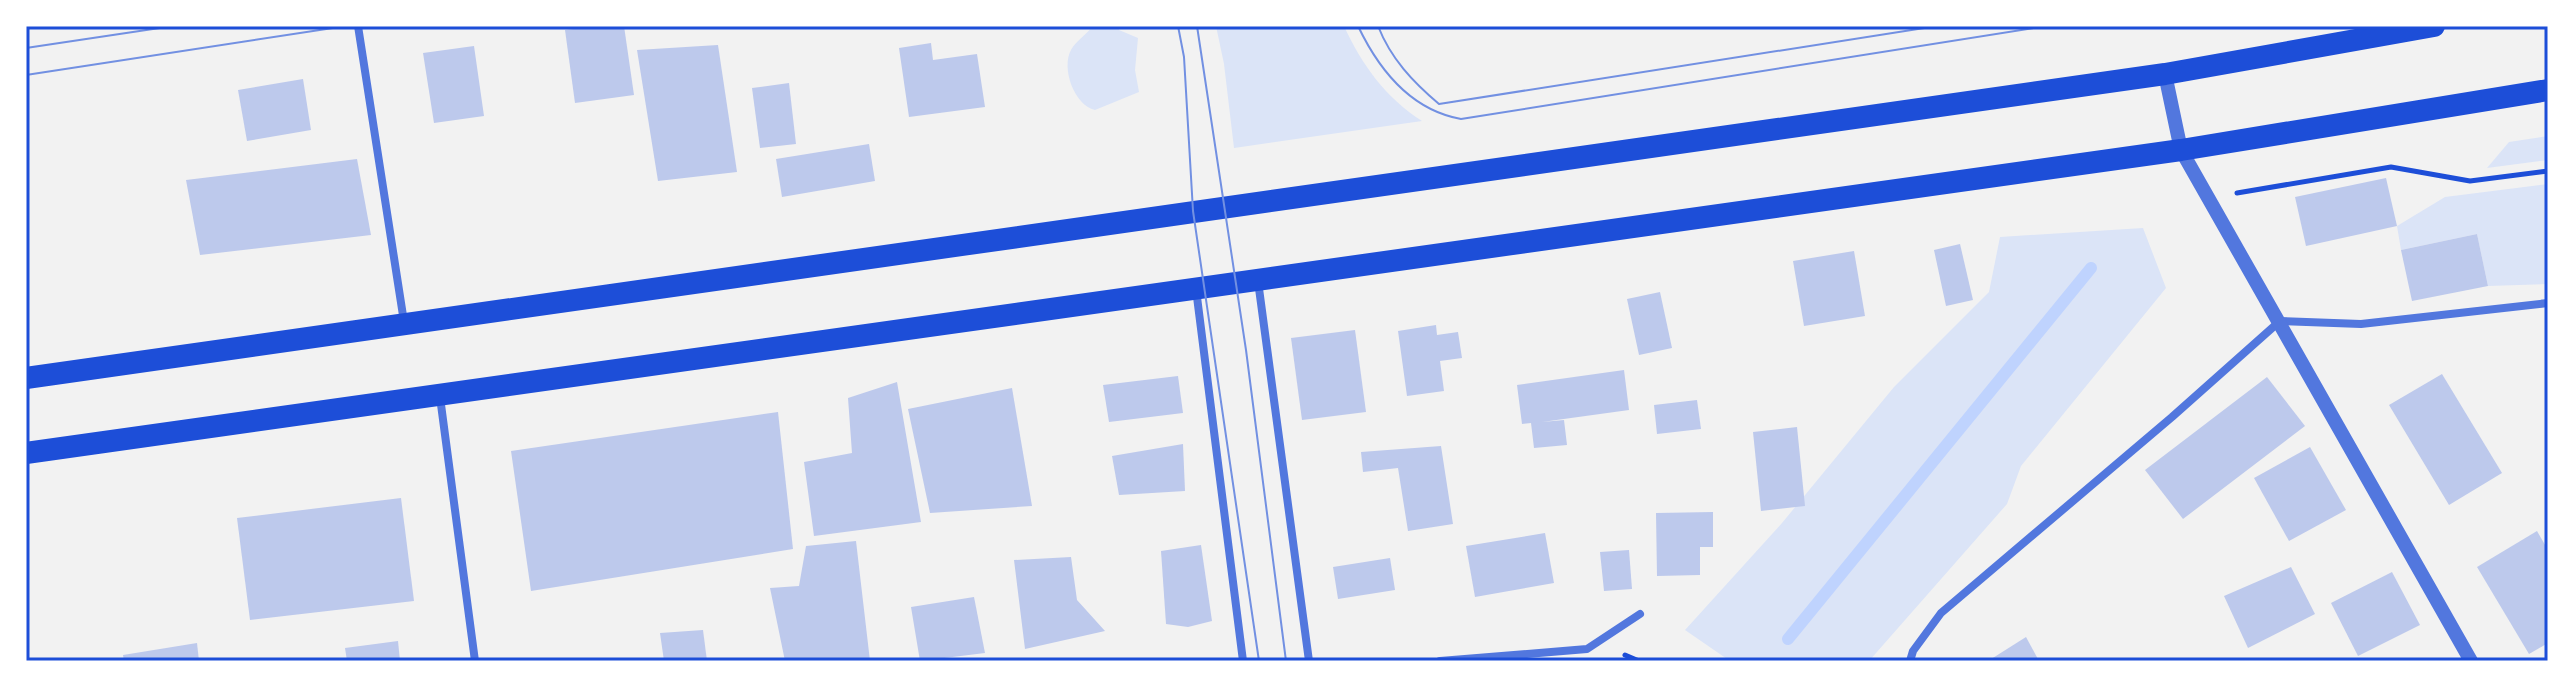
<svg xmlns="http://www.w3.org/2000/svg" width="2574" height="687" font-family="'Sofia Sans Condensed',sans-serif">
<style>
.green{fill:#dbe4f7}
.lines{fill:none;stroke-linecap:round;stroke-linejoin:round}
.stream{stroke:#bfd3fe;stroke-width:12}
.building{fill:#bdc9ec}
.path{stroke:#1d4ed8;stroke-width:5}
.minor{stroke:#5277de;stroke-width:8}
.tertiary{stroke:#5277de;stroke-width:14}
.trunk{stroke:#1d4ed8;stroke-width:22}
.tram{stroke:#7290e2;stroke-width:2}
.neatline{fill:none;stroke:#1d4ed8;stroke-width:3}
</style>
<rect width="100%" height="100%" fill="#f2f2f2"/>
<g class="green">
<path d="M1093,26H1119V30L1138,38L1135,70L1139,92L1095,110C1074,105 1061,68 1071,50C1075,42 1087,34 1093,26Z"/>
<path d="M1216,26H1344C1362,65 1385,97 1422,121L1234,148L1224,64Z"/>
<polygon points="2548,136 2548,160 2487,168 2509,142"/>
<polygon points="2548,184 2548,284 2488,286 2477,234 2401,250 2397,226 2445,197"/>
<polygon points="2143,228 2166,288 2021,466 2007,504 1869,661 1730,661 1685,630 1782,523 1894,387 1989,292 2000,237"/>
</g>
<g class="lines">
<polyline class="stream" points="1788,639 2091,268"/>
</g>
<g class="building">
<polygon points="598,26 624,26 634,95 575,103 565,30"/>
<polygon points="931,43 933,60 977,54 985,107 909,117 899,48"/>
<polygon points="718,45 737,172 658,181 637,50"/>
<polygon points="474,46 484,116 434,123 423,53"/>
<polygon points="303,79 311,130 247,141 238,90"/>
<polygon points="789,83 796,144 760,148 752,88"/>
<polygon points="869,144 875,181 782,197 776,159"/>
<polygon points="357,159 371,235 200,255 186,180"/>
<polygon points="2386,178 2397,226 2306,246 2295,197"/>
<polygon points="2477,234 2488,286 2412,301 2401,250"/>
<polygon points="1960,244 1973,300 1946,306 1934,250"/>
<polygon points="1854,251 1865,316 1804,326 1793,261"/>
<polygon points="1660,292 1672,348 1639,355 1627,299"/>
<polygon points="1436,325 1437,335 1458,332 1462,358 1440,361 1444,391 1407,396 1398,331"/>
<polygon points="1355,330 1366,412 1302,420 1291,338"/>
<polygon points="1624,370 1629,410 1542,422 1564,420 1567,445 1534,448 1531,423 1522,424 1517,385"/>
<polygon points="2442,374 2502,473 2449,505 2389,405"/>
<polygon points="1178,376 1183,413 1109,422 1103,385"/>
<polygon points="2267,377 2305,426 2183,519 2145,470"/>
<polygon points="897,382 921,522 814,536 804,462 852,453 848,398"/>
<polygon points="1012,388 1032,506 930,513 908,409"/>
<polygon points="1697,400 1701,429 1657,434 1654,405"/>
<polygon points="778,412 793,549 531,591 511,451"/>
<polygon points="1797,427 1805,506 1761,511 1753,432"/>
<polygon points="1183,444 1185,491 1119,495 1112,456"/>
<polygon points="1441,446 1453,524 1408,531 1398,468 1363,472 1361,452"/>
<polygon points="2310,447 2346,510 2289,541 2254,478"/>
<polygon points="401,498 414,601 250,620 237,518"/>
<polygon points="1713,512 1713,547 1700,547 1700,575 1657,576 1656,513"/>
<polygon points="2537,531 2548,550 2548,643 2529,654 2477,567"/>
<polygon points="1545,533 1554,583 1475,597 1466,546"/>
<polygon points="856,541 870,661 785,661 770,588 799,586 806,546"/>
<polygon points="1201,545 1212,621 1188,627 1166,624 1161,551"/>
<polygon points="1629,550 1632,589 1604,591 1600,552"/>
<polygon points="1071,557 1077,600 1105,631 1025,649 1014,560"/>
<polygon points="1390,558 1395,590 1338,599 1333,567"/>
<polygon points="2291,567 2315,614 2248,648 2224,596"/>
<polygon points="2392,572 2420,625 2358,656 2331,603"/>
<polygon points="974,597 985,653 920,661 911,607"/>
<polygon points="703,630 707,661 664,661 660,633"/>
<polygon points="2026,637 2039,661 1988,661"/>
<polygon points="398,641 400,661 347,661 345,648"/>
<polygon points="197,643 199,661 124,661 123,655"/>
</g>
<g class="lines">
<g class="path">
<polyline points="2237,193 2391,167 2470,181 2548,171"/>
<polyline points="1625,655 1639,661"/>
</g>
<g class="minor">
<polyline points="358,26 404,322"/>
<polyline points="1258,281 1309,661"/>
<polyline points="1196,289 1243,661"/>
<polyline points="440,397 475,661"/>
<polyline points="1440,661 1587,649 1640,614"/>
<polyline points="1910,661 1913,651 1941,613 2172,417 2280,321 2361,324 2548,303"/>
</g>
<polyline class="tertiary" points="2165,74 2181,150 2471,661"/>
<g class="trunk">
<polyline points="26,378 2165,74 2434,26"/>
<polyline points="26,453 2181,150 2548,90"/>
</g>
<g class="tram">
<polyline points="1178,26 1184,57 1193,211 1259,661"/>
<polyline points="1197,26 1246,350 1286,661"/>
<path d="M1358,26C1379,70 1411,110 1461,119L2046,26"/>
<path d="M1378,26C1391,59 1413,82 1439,104L1937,26"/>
<polyline points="26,48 173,26"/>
<polyline points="26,75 346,26"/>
</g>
</g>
<rect width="2574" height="687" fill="none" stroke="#ffffff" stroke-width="56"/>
<rect x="28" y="28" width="2518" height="631" class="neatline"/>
</svg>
